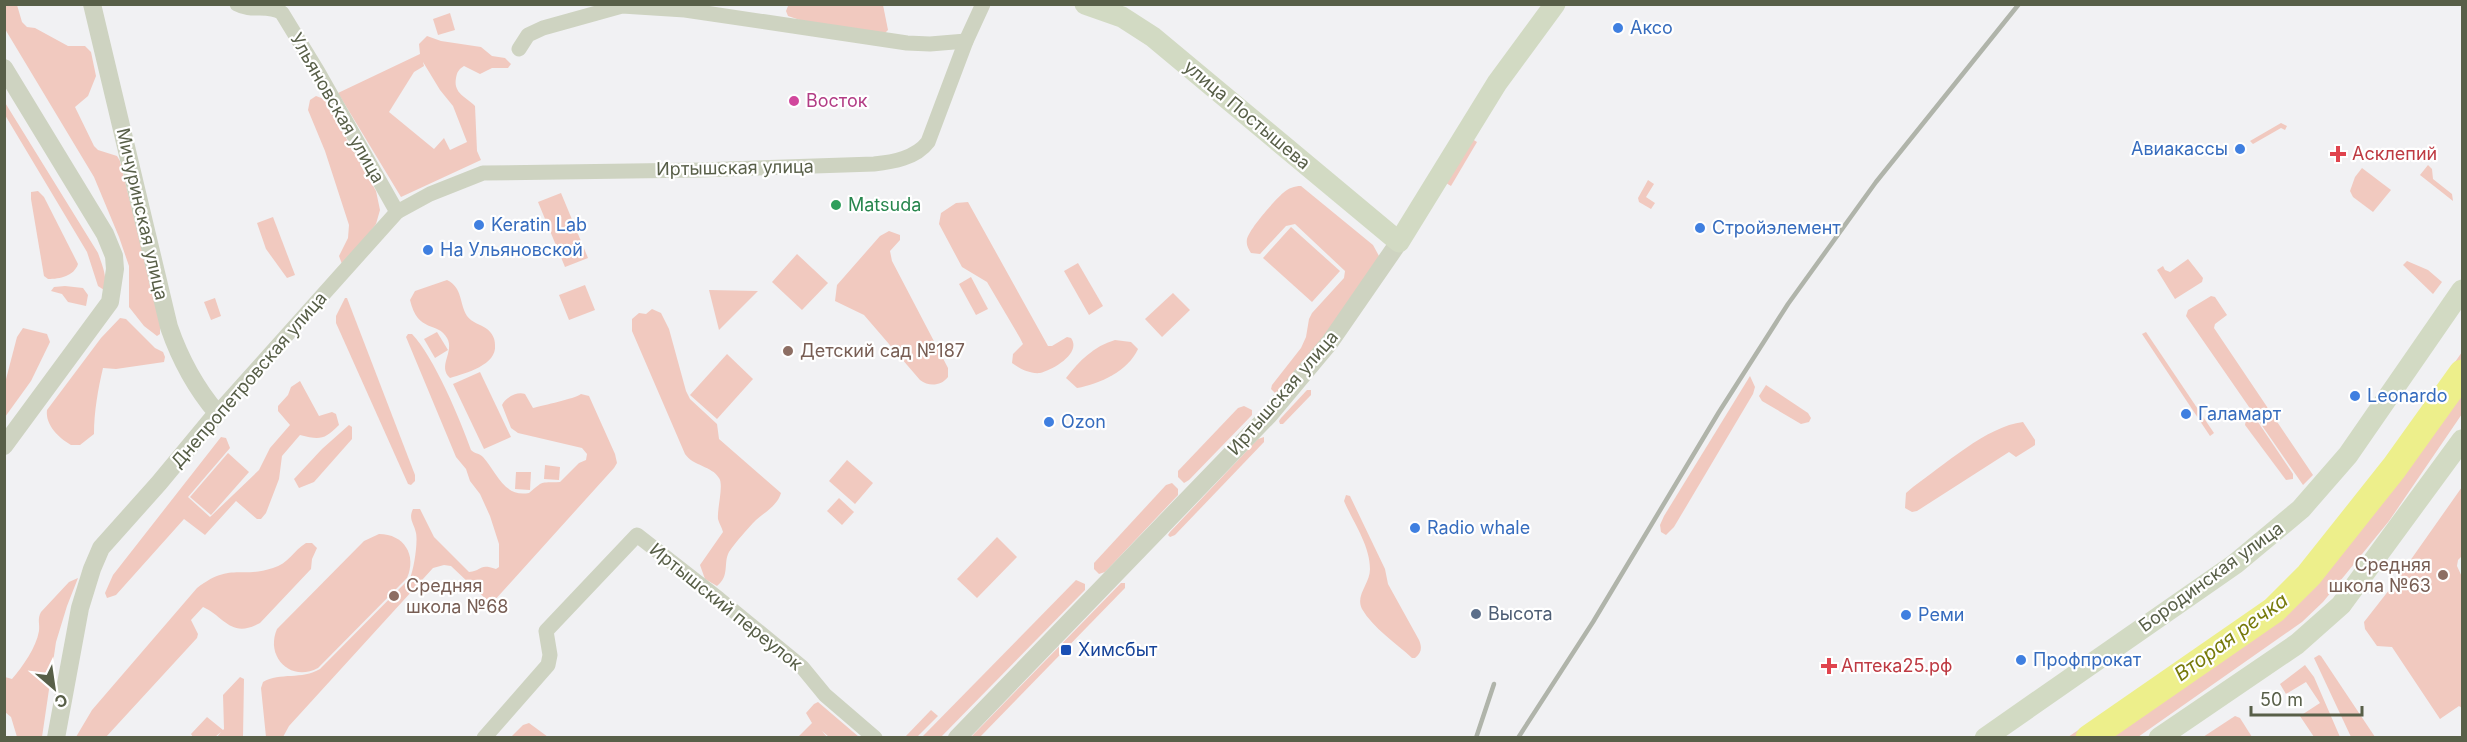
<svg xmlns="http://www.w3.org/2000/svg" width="2467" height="742" font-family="Inter,sans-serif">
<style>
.green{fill:#f1c9bf;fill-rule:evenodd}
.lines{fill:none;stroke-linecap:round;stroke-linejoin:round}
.river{stroke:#edef8b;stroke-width:27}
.minor{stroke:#ced3c1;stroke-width:15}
.tertiary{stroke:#ced3c1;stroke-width:18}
.secondary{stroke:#d2dac3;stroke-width:21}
.rail{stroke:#b0b4aa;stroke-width:4.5}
.shop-dot{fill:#3f7fe0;stroke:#fff;stroke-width:2}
.hotel-dot{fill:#d1479c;stroke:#fff;stroke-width:2}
.health-dot{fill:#e0444e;stroke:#fff;stroke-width:2}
.leisure-dot{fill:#2e9e5b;stroke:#fff;stroke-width:2}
.education-dot{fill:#8d6e63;stroke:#fff;stroke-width:2}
.service-dot{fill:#5c6f8a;stroke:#fff;stroke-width:2}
.transit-dot{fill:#1a4fb4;stroke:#fff;stroke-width:2}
.labels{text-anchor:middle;stroke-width:4.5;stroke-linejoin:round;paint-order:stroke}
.shop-label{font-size:18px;fill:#366cbe;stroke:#fff;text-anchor:start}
.hotel-label{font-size:18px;fill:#b23c85;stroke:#fff;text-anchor:start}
.street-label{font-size:18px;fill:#585f48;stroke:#fff}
.health-label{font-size:18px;fill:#be3a42;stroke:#fff;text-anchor:start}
.leisure-label{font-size:18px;fill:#27864d;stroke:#fff;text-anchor:start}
.education-label{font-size:18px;fill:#785e54;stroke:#fff;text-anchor:start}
.service-label{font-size:18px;fill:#4e5e75;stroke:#fff;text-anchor:start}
.transit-label{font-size:18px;fill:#164399;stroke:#fff;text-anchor:start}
.water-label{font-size:20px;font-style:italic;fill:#777a0b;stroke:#fff}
</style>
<rect width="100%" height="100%" fill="#f1f1f3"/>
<g class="green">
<polygon points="818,4 883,5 888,30 885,33 803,21 788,16 786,11 788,6"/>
<polygon points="4,5 17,5 22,22 27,27 35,28 68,46 85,46 91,52 96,76 88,96 75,107 94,146 98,150 117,156 120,161 160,324 160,334 157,336 144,326 129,307 129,266 119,237 94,177 5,29"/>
<polygon points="450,13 455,30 438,35 433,19"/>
<path d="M427,36L441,41L481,47L492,56L505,58L511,64L508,68H492L480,74L464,66C459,69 457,72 456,78C453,94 467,97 475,106L477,151L481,160L401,197L338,93L420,54L419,44ZM423,62L440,90L453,106L467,142L450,150L444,138L434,149L389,112L414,72L424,66Z"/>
<polygon points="316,96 324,99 376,191 380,210 376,224 347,262 342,264 339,256 348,238 349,225 325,151 308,110 310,100"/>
<path d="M4,101L98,253C102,265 108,277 104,290L98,286L87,252L5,115Z"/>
<polygon points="2281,123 2287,126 2285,130 2281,128 2253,144 2250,141"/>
<polygon points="1472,139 1477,142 1451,186 1446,183"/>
<polygon points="2428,165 2432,169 2433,179 2452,194 2453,201 2420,175"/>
<polygon points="2362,168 2391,190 2373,212 2353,197 2350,191 2355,177"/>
<polygon points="1648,180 1654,184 1646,197 1655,203 1651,209 1639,202 1638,198"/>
<path d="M1301,186L1373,245L1379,256L1378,266L1280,392L1275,393L1271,389L1272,385L1301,348L1306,337L1309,319L1312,313L1344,278L1345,271L1295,224L1286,226L1260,254L1251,253C1248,248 1246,245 1247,239C1250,228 1274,201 1283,193C1289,188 1294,186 1301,186Z"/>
<path d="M38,191L44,197L78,264C74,276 60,279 48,279L44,276L31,199V192Z"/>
<polygon points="561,193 588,258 565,267 538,202"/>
<path d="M968,202L1048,346H1052L1067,337L1071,338C1082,353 1053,370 1040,373C1030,374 1020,369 1012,363L1013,354L1023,344L1020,338L987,282L962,267L939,224L941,213L956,203Z"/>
<polygon points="273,217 295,275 287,278 266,249 257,223"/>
<polygon points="1291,227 1340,271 1312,302 1263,258"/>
<path d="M889,231L900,235V240L890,251L892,261L948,368V377C941,386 929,387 920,380L864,315L835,301L837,285L880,236Z"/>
<polygon points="797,254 828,283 802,310 772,282"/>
<polygon points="2188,259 2203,278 2202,282 2175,299 2157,270 2163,266 2165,270 2170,272"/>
<polygon points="2407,261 2428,270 2442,282 2433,294 2403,265"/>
<polygon points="1078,263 1103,306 1089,315 1064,271"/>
<polygon points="971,277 988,309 976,315 959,284"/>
<path d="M447,280C463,288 459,303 467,316C472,323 480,324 487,329C492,333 495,338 495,345C497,365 466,373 450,378C437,366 455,352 447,338C438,321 418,334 410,300L415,291Z"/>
<polygon points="585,285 595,310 569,320 559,295"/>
<polygon points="65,286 83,288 88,295 86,306 68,302 62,294 51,291 54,287"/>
<polygon points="709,290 758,291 719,330"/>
<polygon points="1173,293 1190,310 1162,337 1145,319"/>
<polygon points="2211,296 2215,297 2227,315 2215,324 2214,328 2313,475 2303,485 2186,316 2188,310"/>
<polygon points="215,298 221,316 211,320 204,302"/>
<polygon points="345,298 347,298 415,475 415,481 411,485 408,484 336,323 336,316"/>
<path d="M652,309L661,313L669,329L686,391L690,399L717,424L719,439L781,493C777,506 765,512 756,520C747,529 736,542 729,552C723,563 730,576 717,586L705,579L700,565L723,532C722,528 719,523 718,519C717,508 724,485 719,478C712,466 693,466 685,454L632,331V319L639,313L646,314Z"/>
<path d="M120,318L126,319L155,348L163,352L165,357L164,362L116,369L103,368C98,389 94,412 94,434L80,445H71C59,438 45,425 47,410L101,338Z"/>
<polygon points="23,328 47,334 50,342 31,381 5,417 5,383 17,337"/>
<polygon points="437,332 448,350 435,358 424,339"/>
<polygon points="2146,332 2214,433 2210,436 2142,334"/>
<path d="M408,334H412C434,357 460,419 471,450C475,454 479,453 483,457C496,471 504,498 529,493C545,480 538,483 560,482L579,463L586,460L587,454L582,448L518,433L511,428L502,405C505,398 517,391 525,394L533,408C544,405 574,399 581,394L589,396L615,454L617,463L614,468L493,602H489L451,566L444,565L433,568L289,726L283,737H266L261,688L263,682C280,672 302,680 320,669L410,578C414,569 418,542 416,533C414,523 408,519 413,509H420L434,537L469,572C483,571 478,563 496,569L499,567V544L490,516L480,494L470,481L466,469L456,457L406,337Z"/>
<path d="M1115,340L1131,342L1138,349C1128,371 1100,384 1077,388L1066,378C1079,361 1094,346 1115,340Z"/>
<polygon points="2462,352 2462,414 2389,521 2323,602 2302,622 2138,737 2068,737 2217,637 2293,579 2353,508"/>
<polygon points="727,354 753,379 717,419 690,395"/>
<polygon points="480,372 511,437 484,449 453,384"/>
<polygon points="1750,376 1755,387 1753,394 1674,527 1666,535 1661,532 1660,525 1664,516"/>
<path d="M300,381L319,416L332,412L336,414L339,425C324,440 320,440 300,435L282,456L279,479L266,513L261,519H257L236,501L205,535L184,519L116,595L107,598L105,593L113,575L221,437L226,438L230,448L188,497L210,517L259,470L270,448L290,425L278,411V406L288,395L291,387Z"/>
<polygon points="1766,385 1808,413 1811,418 1809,422 1801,424 1762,401 1759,396"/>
<polygon points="1307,390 1311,390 1311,395 1283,424 1280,424 1279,421 1281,418"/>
<polygon points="1244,406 1252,410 1252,415 1189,480 1184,483 1178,477 1178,471 1238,408"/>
<polygon points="2250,417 2256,419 2293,474 2293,479 2286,480 2245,425 2246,419"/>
<path d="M2023,422L2035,440V445L2016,457L2009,452L1917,511L1912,512L1905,508L1906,493L1913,487C1943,466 1987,426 2023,422Z"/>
<polygon points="349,425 352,427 352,439 314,482 299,488 294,479 322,449"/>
<polygon points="1264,437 1264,442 1175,535 1170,537 1168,535 1170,532 1258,439"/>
<polygon points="228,453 249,472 211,515 190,497"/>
<polygon points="847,460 873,483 855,504 829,481"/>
<polygon points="545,465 560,467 559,480 544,479"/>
<polygon points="516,472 531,472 530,490 515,489"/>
<polygon points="1172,483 1178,489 1178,495 1105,572 1099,574 1094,569 1094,563 1166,485"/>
<polygon points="2462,487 2462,556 2458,560 2457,566 2462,577 2462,708 2459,706 2440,719 2392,647 2377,646 2365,629 2364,622 2393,585"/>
<path d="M1346,495L1350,496L1385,569L1388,584L1419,640C1422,647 1422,653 1415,658H1412C1396,643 1373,628 1362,609C1355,595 1370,584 1370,569C1370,545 1353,522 1344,501Z"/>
<polygon points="839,498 854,512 842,525 827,511"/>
<path d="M379,534C404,534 417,555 407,578L318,668C290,683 265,656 277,629L364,541Z"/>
<polygon points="997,537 1017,557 977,598 957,579"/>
<path d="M306,543H312L317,548L312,559L311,569L260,623C231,639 225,617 203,607L191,620L198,634L197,638L106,737H76L92,710L197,588C231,562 241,579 273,568C288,564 294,550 306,543Z"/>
<path d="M78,578L67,606L56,642L42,737H17L11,717L5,712V677L12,679C23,666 36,648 39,631C40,624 37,619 41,612L69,582Z"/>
<polygon points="1076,580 1085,584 1085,590 941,737 922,737"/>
<polygon points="1121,583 1125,583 1125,588 980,737 971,737"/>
<polygon points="2319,655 2321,656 2375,737 2351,737 2314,658"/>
<polygon points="2305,665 2314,677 2340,737 2314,737 2300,716 2320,703 2306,682 2286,694 2280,684"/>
<polygon points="240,677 244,679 243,737 217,737 221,732 215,737 193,737 191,734 207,717 223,730 224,729 223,695"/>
<polygon points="818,702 859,737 829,737 822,731 827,737 798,737 812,723 806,713 814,704"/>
<polygon points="931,710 938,716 917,737 905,737"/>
<polygon points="2235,716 2240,718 2252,737 2203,737"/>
<polygon points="529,723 548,737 511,737 523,725"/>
</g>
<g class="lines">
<polyline class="river" points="2089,738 2274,610 2309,575 2394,468 2462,373"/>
<g class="minor">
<path d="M237,4C251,12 270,4 282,13L318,72L397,212"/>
<polyline points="519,49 528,35 543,28 622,6 685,10 907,43 930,44 966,41"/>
<path d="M217,413L397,212L430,194L483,173L700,170L874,164C893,162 916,158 928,142L966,41L983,4"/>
<polyline points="484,738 548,665 550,655 546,631 637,535 719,599 802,667 825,695 875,738"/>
</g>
<g class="tertiary">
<polyline points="4,68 105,234 114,256 115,269 110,302 4,446"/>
<path d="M56,738L80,608L92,569L101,548L159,483L217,413C195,387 180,359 169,327L92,4"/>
<polyline points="957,738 1269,415 1330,342 1399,242"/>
</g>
<g class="secondary">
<polyline points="1085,4 1122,17 1153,37 1399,242 1497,83 1555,4"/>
<polyline points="1985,738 2235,564 2301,509 2348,455 2462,290"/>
<polyline points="2159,738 2297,644 2341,605 2462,440"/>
</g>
<g class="rail">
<polyline points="1476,738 1494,684"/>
<polyline points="1518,738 1593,622 1719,412 1788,304 1876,182 2019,4"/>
</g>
</g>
<g class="shop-dot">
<circle cx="1618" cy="28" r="6"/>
<circle cx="2240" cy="149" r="6"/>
<circle cx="479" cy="225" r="6"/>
<circle cx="1700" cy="228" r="6"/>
<circle cx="428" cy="250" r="6"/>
<circle cx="2355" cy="396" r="6"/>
<circle cx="2186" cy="414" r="6"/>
<circle cx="1049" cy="422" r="6"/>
<circle cx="1415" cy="528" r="6"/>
<circle cx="1906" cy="615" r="6"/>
<circle cx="2021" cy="660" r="6"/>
</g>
<circle class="hotel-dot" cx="794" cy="101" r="6"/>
<g class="health-dot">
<path d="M2335 145h6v6h6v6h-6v6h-6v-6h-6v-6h6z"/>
<path d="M1826 657h6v6h6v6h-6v6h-6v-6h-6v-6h6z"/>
</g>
<circle class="leisure-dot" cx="836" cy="205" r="6"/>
<g class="education-dot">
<circle cx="788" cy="351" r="6"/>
<circle cx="2443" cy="575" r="6"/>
<circle cx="394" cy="596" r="6"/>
</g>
<circle class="service-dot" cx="1476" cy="614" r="6"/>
<rect class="transit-dot" x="1060" y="644" width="12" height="12" rx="3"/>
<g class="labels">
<g class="shop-label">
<text x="1630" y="34">Аксо</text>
<text x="2228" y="155" text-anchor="end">Авиакассы</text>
<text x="491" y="231">Keratin Lab</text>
<text x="1712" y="234">Стройэлемент</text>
<text x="440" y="256">На Ульяновской</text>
<text x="2367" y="402">Leonardo</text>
<text x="2198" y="420">Галамарт</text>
<text x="1061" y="428">Ozon</text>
<text x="1427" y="534">Radio whale</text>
<text x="1918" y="621">Реми</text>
<text x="2033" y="666">Профпрокат</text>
</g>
<g class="hotel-label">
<text x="806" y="107">Восток</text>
</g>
<g class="street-label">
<text transform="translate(337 108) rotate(60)" y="6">Ульяновская улица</text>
<text transform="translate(1247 115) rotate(40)" y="6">улица Постышева</text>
<text transform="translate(735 168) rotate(-1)" y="6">Иртышская улица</text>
<text transform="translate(142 214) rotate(77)" y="6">Мичуринская улица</text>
<text transform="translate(249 380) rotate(-49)" y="6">Днепропетровская улица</text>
<text transform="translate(1283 393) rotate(-49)" y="6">Иртышская улица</text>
<text transform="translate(2211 577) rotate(-36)" y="6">Бородинская улица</text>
<text transform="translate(726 607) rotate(39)" y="6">Иртышский переулок</text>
</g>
<g class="health-label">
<text x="2352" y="160">Асклепий</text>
<text x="1841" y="672">Аптека25.рф</text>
</g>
<g class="leisure-label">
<text x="848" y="211">Matsuda</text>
</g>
<g class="education-label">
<text x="800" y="357">Детский сад №187</text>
<text x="2431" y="571" text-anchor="end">Средняя<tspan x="2431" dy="21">школа №63</tspan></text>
<text x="406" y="592">Средняя<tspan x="406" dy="21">школа №68</tspan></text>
</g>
<g class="service-label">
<text x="1488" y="620">Высота</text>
</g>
<g class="transit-label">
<text x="1078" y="656">Химсбыт</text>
</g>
<g class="water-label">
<text transform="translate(2231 637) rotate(-36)" y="7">Вторая речка</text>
</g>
</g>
<rect width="2467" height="742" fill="none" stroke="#585f48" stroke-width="12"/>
<g transform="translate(54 688) rotate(151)" stroke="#ffffff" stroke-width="4.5" paint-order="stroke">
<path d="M0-4.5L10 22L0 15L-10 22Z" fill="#585f48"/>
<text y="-9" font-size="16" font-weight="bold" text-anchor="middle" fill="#585f48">С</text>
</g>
<path d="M2251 706v9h111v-9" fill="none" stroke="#585f48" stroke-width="3"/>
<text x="2260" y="706" font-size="18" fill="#585f48" stroke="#ffffff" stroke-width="4.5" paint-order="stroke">50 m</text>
</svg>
